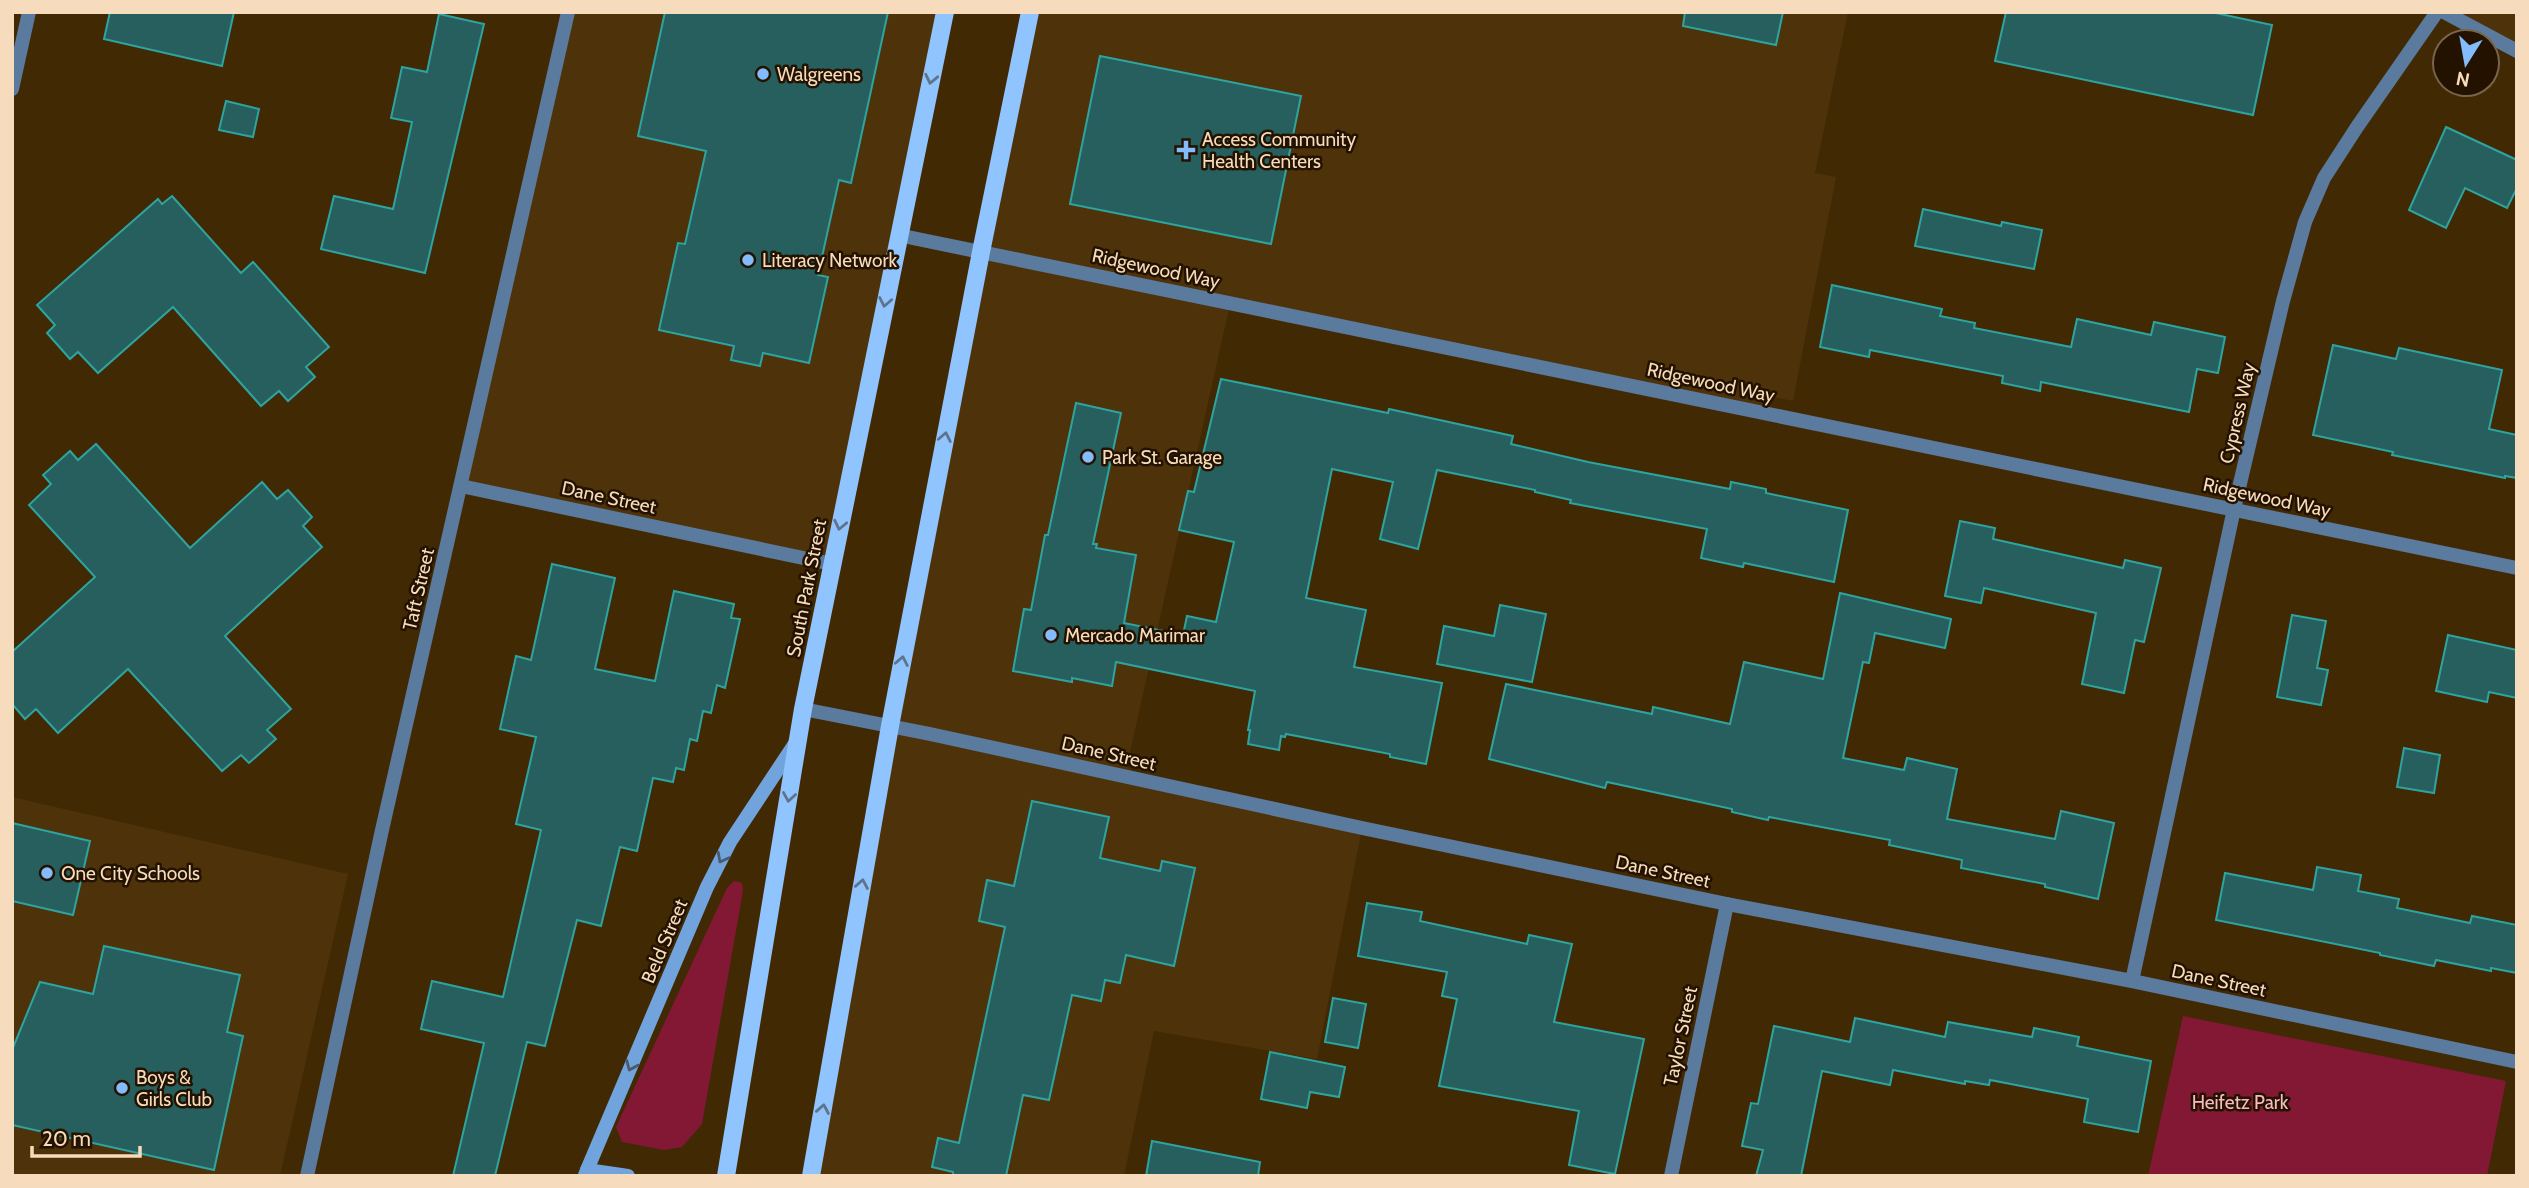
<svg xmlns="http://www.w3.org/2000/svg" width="2529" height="1188" font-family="Cabin,sans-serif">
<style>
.built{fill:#4e330a}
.green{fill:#821833}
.building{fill:#265f5d;stroke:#2ea4a1;stroke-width:2}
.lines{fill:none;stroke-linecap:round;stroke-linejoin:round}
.street{stroke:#5a7a9e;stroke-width:14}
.secondary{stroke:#71a4dd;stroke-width:14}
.primary{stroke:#90c4ff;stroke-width:18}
.oneway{stroke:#5f748c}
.oneway2{stroke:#4a5b6e}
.poi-dot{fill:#84bcfb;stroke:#241200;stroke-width:2.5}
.labels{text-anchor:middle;stroke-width:5;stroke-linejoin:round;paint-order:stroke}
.poi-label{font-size:19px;fill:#f6dcbc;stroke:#241200;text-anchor:start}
.street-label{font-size:19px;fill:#f6dcbc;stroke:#241200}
.park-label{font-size:19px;fill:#f7babf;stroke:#241200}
</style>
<rect width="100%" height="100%" fill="#412904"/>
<g class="built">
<polygon points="568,12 945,12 832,564 461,486"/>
<polygon points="1030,12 1848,12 1815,173 1836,177 1793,401 1768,396 1764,413 1230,304 1127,766 1142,780 1362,828 1317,1059 1154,1031 1124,1176 811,1176"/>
<polygon points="2444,12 2517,12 2517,51"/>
<polygon points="12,797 348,874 280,1176 12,1176"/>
</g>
<g class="green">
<polygon points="734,881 742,883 743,891 702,1124 682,1147 664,1150 622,1142 616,1127 727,888"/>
<polygon points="2183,1016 2506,1081 2487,1176 2148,1176"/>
</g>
<g class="building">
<polygon points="110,12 234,12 222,66 104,39"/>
<polygon points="665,12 888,12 851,183 839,180 818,275 828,277 809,363 763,353 760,366 731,360 734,346 659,330 678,243 685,244 706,151 638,136"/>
<polygon points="1685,12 1783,12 1776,45 1683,26"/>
<polygon points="2006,12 2211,12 2272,25 2253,115 1995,61"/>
<polygon points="439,14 484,24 425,273 321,249 334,196 393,209 412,122 391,118 402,67 427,72"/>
<polygon points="1100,56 1301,96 1271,244 1070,204"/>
<polygon points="226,101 259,109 253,137 219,130"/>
<polygon points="2446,127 2517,160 2517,188 2507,208 2465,188 2446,228 2409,210"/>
<polygon points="172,196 241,273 253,262 329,347 306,367 315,377 288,401 279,391 261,406 173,307 98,373 78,352 70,359 47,333 55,325 37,305 158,199 162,204"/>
<polygon points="1923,209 2001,226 2002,222 2042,230 2034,269 1915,246"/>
<polygon points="1832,285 1942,309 1940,316 1975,323 1974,328 2071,347 2077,319 2151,335 2154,322 2225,337 2218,373 2197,369 2189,412 2041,382 2040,391 2002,383 2003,376 1870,350 1869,357 1820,347"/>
<polygon points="2333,345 2396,359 2399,348 2502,370 2489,429 2517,435 2517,478 2505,476 2505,478 2392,455 2393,452 2313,435"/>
<polygon points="1221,379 1388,413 1389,409 1513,436 1511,444 1588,462 1730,489 1731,482 1766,489 1766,493 1848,510 1834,582 1744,563 1743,567 1701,558 1707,529 1570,503 1571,500 1535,492 1535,490 1437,470 1418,549 1380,539 1393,482 1332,469 1306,598 1366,610 1354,667 1442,683 1426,764 1390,757 1390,754 1286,734 1285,737 1281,736 1279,750 1248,744 1250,730 1248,730 1255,691 1116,662 1112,686 1072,678 1072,682 1013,671 1024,609 1031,610 1045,535 1048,535 1076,403 1121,413 1093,544 1097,544 1096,548 1136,555 1124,623 1183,635 1187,616 1216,622 1234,542 1179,530 1188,491 1194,492"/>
<polygon points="96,444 190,548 262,482 277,499 288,490 312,517 303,526 322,547 225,636 291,709 267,730 276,739 249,763 241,755 222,771 128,669 58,733 36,709 25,719 12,704 12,652 95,577 29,505 51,484 43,475 70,451 78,460"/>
<polygon points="1960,521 1995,528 1993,539 2123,568 2125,560 2161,568 2144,642 2135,640 2124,693 2082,684 2096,613 1984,588 1981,603 1945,596"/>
<polygon points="552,564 615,578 595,669 655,681 674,591 734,604 731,618 740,619 725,688 717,685 711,713 703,711 697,741 690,739 684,770 676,768 673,782 653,778 637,851 620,847 601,926 577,920 545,1046 527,1042 495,1176 453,1176 484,1043 421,1029 432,981 503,997 541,830 516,824 536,737 500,729 516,656 531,660"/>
<polygon points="1840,593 1951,619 1945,648 1875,633 1869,663 1863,662 1843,758 1904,770 1907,758 1957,769 1947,819 2055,839 2061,811 2114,823 2098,899 2045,887 2045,884 1961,868 1962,860 1889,845 1890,840 1769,817 1768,820 1732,812 1732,809 1607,782 1605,788 1489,759 1506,684 1652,714 1653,707 1730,724 1744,662 1823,679"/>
<polygon points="1500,605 1546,614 1532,682 1437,664 1444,626 1494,636"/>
<polygon points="2292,615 2326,621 2317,668 2328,670 2321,705 2277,697"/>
<polygon points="2448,635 2517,650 2517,698 2489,692 2487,702 2436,691"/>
<polygon points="2404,748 2440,755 2434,793 2397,787"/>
<polygon points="1032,801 1109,817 1100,858 1160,871 1162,861 1195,868 1174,966 1126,955 1120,983 1105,980 1101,1001 1072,995 1049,1100 1023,1095 1006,1176 953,1176 953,1172 932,1167 938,1138 959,1143 1005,927 979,921 987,880 1014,886"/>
<polygon points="12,823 90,841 73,915 12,901"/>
<polygon points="2317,867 2361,875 2358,891 2399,899 2397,908 2470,923 2472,916 2517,925 2517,973 2491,968 2491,971 2436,960 2434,966 2380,955 2380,953 2216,920 2225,873 2313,890"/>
<polygon points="1367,903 1422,912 1420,921 1527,944 1529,935 1572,944 1554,1022 1644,1039 1615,1174 1569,1165 1579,1111 1439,1086 1457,999 1442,996 1447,972 1358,956"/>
<polygon points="104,946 240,975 227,1032 243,1036 214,1170 12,1125 12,1050 40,982 93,994"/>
<polygon points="1333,998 1366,1004 1358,1048 1325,1042"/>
<polygon points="1855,1018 1945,1037 1948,1022 2032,1037 2034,1028 2079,1037 2077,1046 2151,1061 2138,1132 2084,1122 2088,1099 1990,1080 1989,1085 1965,1081 1965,1084 1893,1070 1890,1085 1822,1071 1801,1176 1756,1176 1763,1150 1742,1146 1751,1103 1758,1104 1774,1026 1850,1042"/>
<polygon points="1270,1052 1345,1067 1339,1097 1310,1092 1307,1108 1261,1099"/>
<polygon points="1152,1141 1260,1162 1258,1176 1146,1176"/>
</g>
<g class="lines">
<g class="street">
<polyline points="2444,12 2517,51"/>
<polyline points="12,89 29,12"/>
<polyline points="898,235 2517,568"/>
<polyline points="461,486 832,564"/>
<polyline points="803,709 930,734 1362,828 1727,904 2132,981 2517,1062"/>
<polyline points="2132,981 2234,509 2283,301 2305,222 2324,178 2357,127 2437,12"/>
<polyline points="307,1176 382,830 568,12"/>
<polyline points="1671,1176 1727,904"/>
</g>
<g class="secondary">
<polyline points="587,1170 707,887 730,842 796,742"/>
<polyline points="585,1175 587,1170 628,1176"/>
</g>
<g class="primary">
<polyline points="726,1176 803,709 945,12"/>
<polyline points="811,1176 890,726 981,252 1030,12"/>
</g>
</g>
<defs><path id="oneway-chevron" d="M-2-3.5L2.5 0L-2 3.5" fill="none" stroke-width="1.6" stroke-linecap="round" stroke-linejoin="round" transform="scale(1.75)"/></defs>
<g class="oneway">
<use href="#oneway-chevron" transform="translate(931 79) rotate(102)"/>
<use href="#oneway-chevron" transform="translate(885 302) rotate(101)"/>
<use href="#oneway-chevron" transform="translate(945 437) rotate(-79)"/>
<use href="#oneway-chevron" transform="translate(840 525) rotate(102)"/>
<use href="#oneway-chevron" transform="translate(902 661) rotate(-79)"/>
<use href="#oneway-chevron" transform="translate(789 797) rotate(99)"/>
<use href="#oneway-chevron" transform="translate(862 884) rotate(-80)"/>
<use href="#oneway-chevron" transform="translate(823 1109) rotate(-80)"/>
</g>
<g class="oneway2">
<use href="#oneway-chevron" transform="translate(722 858) rotate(117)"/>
<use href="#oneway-chevron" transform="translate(631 1066) rotate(113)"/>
</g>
<g class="poi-dot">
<circle cx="763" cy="74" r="7"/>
<path d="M1182.5 139.5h7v7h7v7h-7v7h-7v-7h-7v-7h7z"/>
<circle cx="748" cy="260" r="7"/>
<circle cx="1088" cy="457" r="7"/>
<circle cx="1051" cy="635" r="7"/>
<circle cx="47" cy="873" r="7"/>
<circle cx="122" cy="1088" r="7"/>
</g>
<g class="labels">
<g class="poi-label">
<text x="777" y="81">Walgreens</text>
<text x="1202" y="146">Access Community<tspan x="1202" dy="22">Health Centers</tspan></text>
<text x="762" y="267">Literacy Network</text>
<text x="1102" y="464">Park St. Garage</text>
<text x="1065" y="642">Mercado Marimar</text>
<text x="61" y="880">One City Schools</text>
<text x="136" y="1084">Boys &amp;<tspan x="136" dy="22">Girls Club</tspan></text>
</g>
<g class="street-label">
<text transform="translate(1156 268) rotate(12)" y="7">Ridgewood Way</text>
<text transform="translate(1711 382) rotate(12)" y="7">Ridgewood Way</text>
<text transform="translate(2237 413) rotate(-77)" y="7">Cypress Way</text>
<text transform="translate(609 497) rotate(12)" y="7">Dane Street</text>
<text transform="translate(2267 497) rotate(12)" y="7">Ridgewood Way</text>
<text transform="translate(806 588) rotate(-79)" y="7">South Park Street</text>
<text transform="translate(418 589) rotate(-77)" y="7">Taft Street</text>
<text transform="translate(1109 753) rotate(13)" y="7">Dane Street</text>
<text transform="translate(1663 871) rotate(12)" y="7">Dane Street</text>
<text transform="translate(664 941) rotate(-67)" y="7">Beld Street</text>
<text transform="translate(2219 980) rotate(12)" y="7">Dane Street</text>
<text transform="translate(1680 1036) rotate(-78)" y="7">Taylor Street</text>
</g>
<g class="park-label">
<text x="2240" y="1109">Heifetz Park</text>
</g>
</g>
<rect width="2529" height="1188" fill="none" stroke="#f6dcbc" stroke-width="28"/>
<g transform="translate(2466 63) rotate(191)"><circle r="33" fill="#241200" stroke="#78634b" stroke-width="2"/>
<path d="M0-5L12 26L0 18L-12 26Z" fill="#84bcfb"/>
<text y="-10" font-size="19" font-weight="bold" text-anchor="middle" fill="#f6dcbc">N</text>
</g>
<path d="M32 1146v10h108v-10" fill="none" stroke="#f6dcbc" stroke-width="3.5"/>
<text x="42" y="1146" font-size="21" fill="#f6dcbc" stroke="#241200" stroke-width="5" paint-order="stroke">20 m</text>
</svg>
